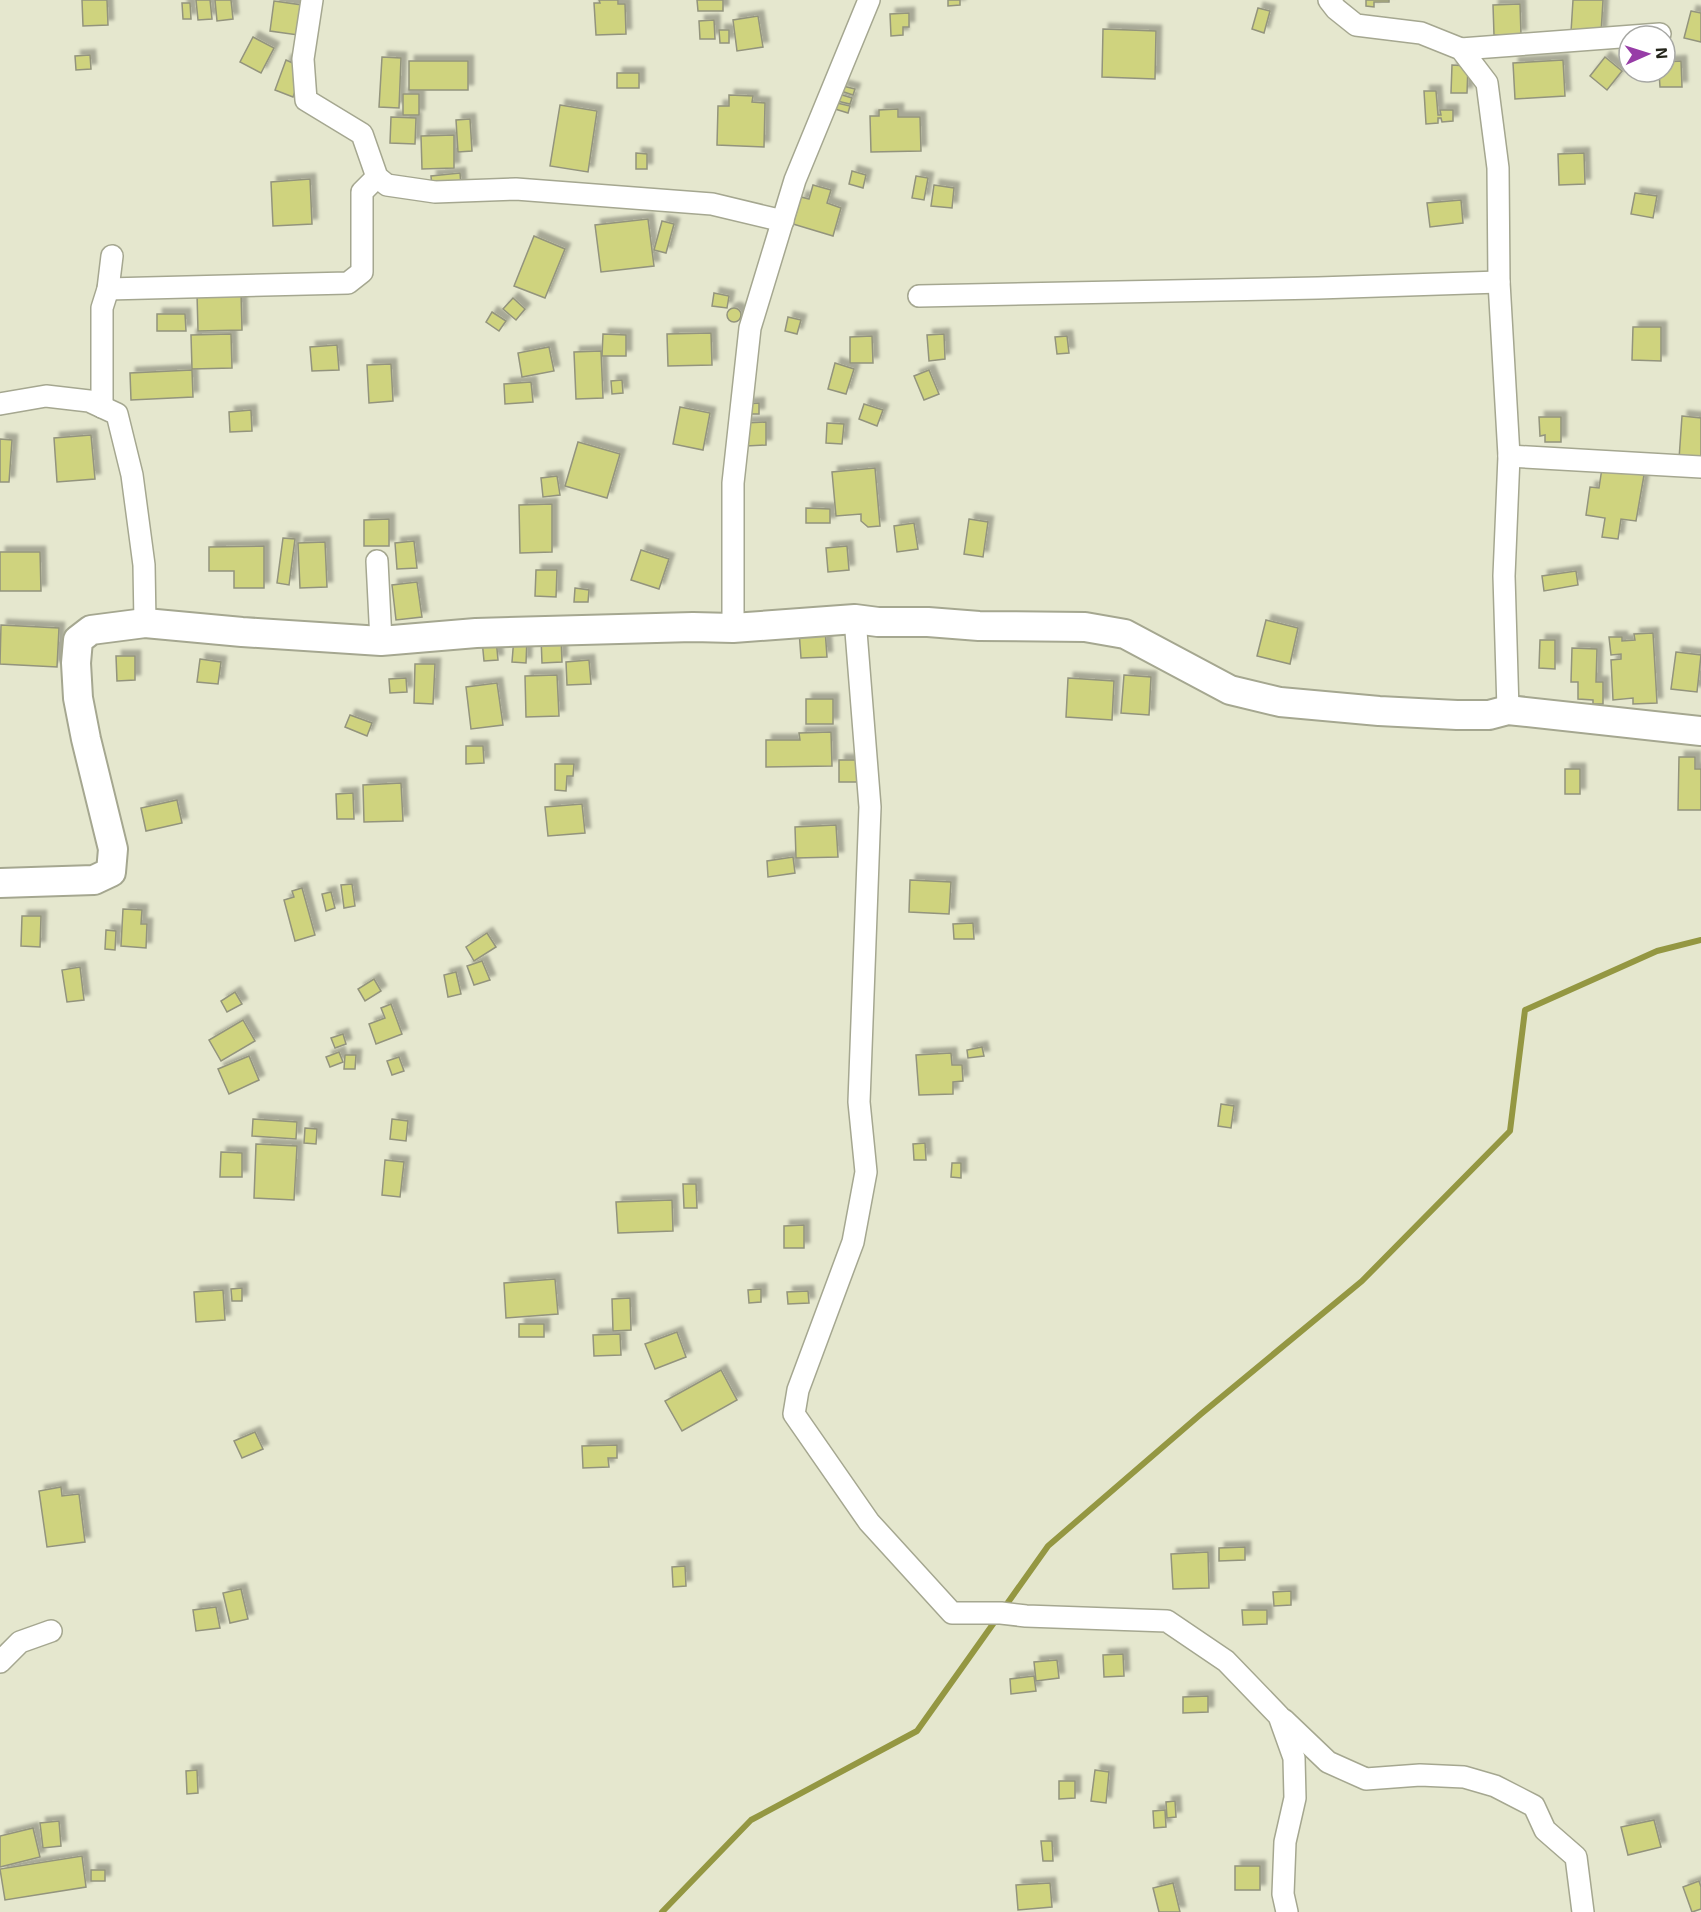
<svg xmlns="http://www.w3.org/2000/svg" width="1701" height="1912" font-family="'Exo 2',sans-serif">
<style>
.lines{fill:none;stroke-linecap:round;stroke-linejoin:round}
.stream{stroke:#949742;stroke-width:6}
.building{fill:#cfd37e;stroke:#93947d;stroke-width:1.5;filter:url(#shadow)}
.street-casing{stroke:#a5a790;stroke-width:24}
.secondary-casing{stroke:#a5a790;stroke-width:32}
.street{stroke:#fff;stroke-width:21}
.secondary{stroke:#fff;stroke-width:28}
</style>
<defs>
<filter id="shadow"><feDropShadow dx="5.5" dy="-5.5" stdDeviation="1.5" flood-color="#0004"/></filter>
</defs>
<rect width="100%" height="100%" fill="#e5e7ce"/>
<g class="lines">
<g class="stream">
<polyline points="1004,1608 1048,1546 1201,1414 1362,1281 1510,1131 1525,1010 1657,951 1701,940"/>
<polyline points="662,1912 751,1820 917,1731 998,1617"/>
</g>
</g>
<g class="building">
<polygon points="82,0 107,0 108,25 83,26"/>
<polygon points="196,0 210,0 212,19 198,20"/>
<polygon points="215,0 231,0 233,19 217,21"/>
<polygon points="599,0 618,0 618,4 625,4 626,34 596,35 594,3 600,3"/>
<polygon points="697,0 723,0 723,11 698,11"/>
<polygon points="948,0 960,0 960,5 948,6"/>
<polygon points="1366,0 1389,0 1389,2 1374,2 1374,7 1366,6"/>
<polygon points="1573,0 1603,0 1601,33 1571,32"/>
<polygon points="274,1 302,5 298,35 270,31"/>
<polygon points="182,3 190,3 191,19 183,19"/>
<polygon points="1520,4 1521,35 1494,35 1493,5"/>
<polygon points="1258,8 1270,11 1264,33 1252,29"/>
<polygon points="1691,11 1701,13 1701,42 1684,38"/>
<polygon points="909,13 909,27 903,27 903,35 891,36 890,14"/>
<polygon points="758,16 763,47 737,51 733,20"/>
<polygon points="714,20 715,39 700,39 699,21"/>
<polygon points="1103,29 1156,31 1155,79 1102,77"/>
<polygon points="719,30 729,30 729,43 720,43"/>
<polygon points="253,37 274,48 261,73 240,62"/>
<polygon points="90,55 91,69 76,70 75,56"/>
<polygon points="382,57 401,58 399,108 379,107"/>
<polygon points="1605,57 1622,71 1607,90 1590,76"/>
<polygon points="286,60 304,68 293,97 275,90"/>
<polygon points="1563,60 1565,96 1515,99 1513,63"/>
<rect x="409" y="61" width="59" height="29"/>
<polygon points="1681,61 1682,87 1660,87 1659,72 1665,72 1665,62"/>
<polygon points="1452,65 1468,66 1467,93 1451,93"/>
<rect x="617" y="73" width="22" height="15"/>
<polygon points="843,86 855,89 853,95 841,91"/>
<polygon points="1424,91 1436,91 1438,115 1441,115 1440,110 1453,110 1453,121 1442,122 1441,118 1438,118 1438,123 1426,124"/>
<rect x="403" y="94" width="16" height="21"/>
<polygon points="839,94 852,98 850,104 837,101"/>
<polygon points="729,95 753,96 752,102 765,103 764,147 717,145 718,106 729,106"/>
<polygon points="837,103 850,106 848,113 835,109"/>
<polygon points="560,105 597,111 588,172 550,166"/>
<polygon points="898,109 898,117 920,117 921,151 871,152 870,116 879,116 879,110"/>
<polygon points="391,117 416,118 415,144 390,143"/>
<polygon points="470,119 472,151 458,152 456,120"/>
<polygon points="454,135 454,168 422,169 421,136"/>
<polygon points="636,153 647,154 647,169 636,169"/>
<polygon points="1584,153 1585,184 1559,185 1558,154"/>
<polygon points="852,171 866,175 863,188 849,184"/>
<polygon points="460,173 461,186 432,188 431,176"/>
<polygon points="916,176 928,178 924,200 912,198"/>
<polygon points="310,179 312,224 273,226 271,182"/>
<polygon points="813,185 831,190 827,203 841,208 833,236 793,224 801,197 809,199"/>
<polygon points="934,185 954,188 952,208 931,206"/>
<polygon points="1635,193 1657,196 1653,218 1631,214"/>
<polygon points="1461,200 1463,223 1430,227 1427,203"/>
<polygon points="648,219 654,266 601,272 595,225"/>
<polygon points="662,221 674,224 666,253 654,250"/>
<polygon points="534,236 565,249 545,298 514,286"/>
<polygon points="241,292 242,330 198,331 197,294"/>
<polygon points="714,293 729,296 727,308 712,306"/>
<polygon points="513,298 525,309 516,320 503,309"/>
<circle cx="734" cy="315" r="7"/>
<polygon points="492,312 506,321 499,331 486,322"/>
<polygon points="157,314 185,314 186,331 157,331"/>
<polygon points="788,317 801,320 797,334 785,331"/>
<polygon points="1633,327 1661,327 1661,361 1632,360"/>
<polygon points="711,333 712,365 668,366 667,334"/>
<polygon points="231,334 232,368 192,369 191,335"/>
<polygon points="603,334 626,335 626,356 602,356"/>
<polygon points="944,334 945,359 929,361 927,335"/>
<polygon points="872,336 873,363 850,363 850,337"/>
<polygon points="1067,336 1069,353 1057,354 1055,337"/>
<polygon points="337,345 339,370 312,371 310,347"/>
<polygon points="549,347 554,371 522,377 518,353"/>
<polygon points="601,351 603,398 576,399 574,352"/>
<polygon points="835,363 854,369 846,394 828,389"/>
<polygon points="391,364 393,401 369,403 367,365"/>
<polygon points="192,370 193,397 131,400 130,373"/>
<polygon points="929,370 939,394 924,400 914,376"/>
<polygon points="622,380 623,393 612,394 611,381"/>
<polygon points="531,382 533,402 505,404 504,384"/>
<polygon points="759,403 759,414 747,414 747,404"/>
<polygon points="864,404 883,410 877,426 859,419"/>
<polygon points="680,407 710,413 703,450 673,444"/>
<polygon points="251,410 252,431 230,432 229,412"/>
<polygon points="1682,416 1701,418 1701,460 1679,459"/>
<polygon points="1539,417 1561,417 1561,442 1545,442 1545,435 1540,436"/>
<polygon points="766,422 766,445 746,446 745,423"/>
<polygon points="827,423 844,424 842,444 826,443"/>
<polygon points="91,435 95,479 57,482 54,438"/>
<polygon points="0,439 12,440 9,482 0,482"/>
<polygon points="578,442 620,454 607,498 565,486"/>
<polygon points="875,468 880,526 868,527 861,521 861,514 836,516 832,472"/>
<polygon points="1602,468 1644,475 1636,521 1621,519 1618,539 1602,537 1605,518 1586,515 1590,487 1599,488"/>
<polygon points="557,476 560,495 543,497 541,478"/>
<polygon points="552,504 552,552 520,553 519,505"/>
<polygon points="806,508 830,509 830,523 806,523"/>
<polygon points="389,519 389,546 364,546 364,520"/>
<polygon points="969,519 988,522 983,557 964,554"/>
<polygon points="914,523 918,549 897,552 894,526"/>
<polygon points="283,538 295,539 289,585 277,583"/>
<polygon points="414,541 417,568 397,569 395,543"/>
<polygon points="325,542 327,587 300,588 298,543"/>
<polygon points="264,546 264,588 234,588 234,571 209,571 209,547"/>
<polygon points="847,546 849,570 828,572 826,548"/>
<polygon points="641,550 669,559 659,589 631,580"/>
<polygon points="0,552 40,552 41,591 0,591"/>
<polygon points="536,570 557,570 556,597 535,596"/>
<polygon points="1576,571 1578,585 1544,591 1542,576"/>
<polygon points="417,582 422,617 396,620 392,585"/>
<polygon points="575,588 589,590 588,602 574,602"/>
<polygon points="1266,620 1298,628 1290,664 1257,656"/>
<polygon points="1,625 59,628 57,667 0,664"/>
<polygon points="825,629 827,657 801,658 799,631"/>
<polygon points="1653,633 1657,703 1633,704 1633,698 1613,700 1611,660 1621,659 1621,654 1611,655 1609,637 1622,637 1622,641 1635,640 1634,634"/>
<polygon points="561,636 562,662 542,663 541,637"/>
<polygon points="514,637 527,638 526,663 512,662"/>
<polygon points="496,639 498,660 484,661 482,640"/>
<polygon points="1540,640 1555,640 1555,669 1539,668"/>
<polygon points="1572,648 1597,649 1596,682 1603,682 1603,704 1593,704 1593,700 1578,699 1578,682 1571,682"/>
<polygon points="1676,652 1701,655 1697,692 1671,689"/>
<polygon points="116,656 135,656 135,680 117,681"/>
<polygon points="200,659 221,662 218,684 197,682"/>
<polygon points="589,660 591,684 567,685 566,662"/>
<polygon points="415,664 435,664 433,704 414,703"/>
<polygon points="557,675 559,716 526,717 525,676"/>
<polygon points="1124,675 1151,677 1149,715 1121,713"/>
<polygon points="406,678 407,692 390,693 389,679"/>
<polygon points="1068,678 1114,681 1112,720 1066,717"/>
<polygon points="497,683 503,725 471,729 466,687"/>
<rect x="806" y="699" width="27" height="25"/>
<polygon points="350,715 372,723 367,736 345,727"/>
<polygon points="831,732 832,766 766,767 766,740 800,740 799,733"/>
<polygon points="466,746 483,746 484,763 466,764"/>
<polygon points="1679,757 1695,757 1695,769 1701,769 1701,810 1678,810"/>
<polygon points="839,760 859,760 860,782 839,782"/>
<polygon points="555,764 574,764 573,776 567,776 566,791 555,790"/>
<rect x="1565" y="769" width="15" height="25"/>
<polygon points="401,783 403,821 364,822 363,785"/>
<polygon points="353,793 354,819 337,819 336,794"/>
<polygon points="177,800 182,823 146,831 141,808"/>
<polygon points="582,804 585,833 548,836 545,807"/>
<polygon points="836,825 838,857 796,858 795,827"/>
<polygon points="793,857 795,873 768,877 767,861"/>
<polygon points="910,880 951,882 949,914 909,912"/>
<polygon points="352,884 355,906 344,908 341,885"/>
<polygon points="302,888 315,935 295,941 284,900 294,897 292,891"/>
<polygon points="331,892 335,908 326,911 322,894"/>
<polygon points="123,909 142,910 141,924 147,924 146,948 121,946"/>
<polygon points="22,916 41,916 40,947 21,946"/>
<polygon points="973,923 974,939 954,939 953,924"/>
<polygon points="106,930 116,931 115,950 105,949"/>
<polygon points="487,933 496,947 474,961 466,947"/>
<polygon points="482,961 490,980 474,985 467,966"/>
<polygon points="80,967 84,1000 67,1002 62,970"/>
<polygon points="456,972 461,994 448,997 444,975"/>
<polygon points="374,979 381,991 365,1001 358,989"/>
<polygon points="235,992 242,1004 227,1012 221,1001"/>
<polygon points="391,1004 402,1034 376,1044 369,1024 385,1018 381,1008"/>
<polygon points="243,1020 255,1041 221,1061 209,1040"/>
<polygon points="343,1034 346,1044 335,1048 331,1038"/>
<polygon points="982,1047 984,1056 968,1058 967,1050"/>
<polygon points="339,1052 343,1062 330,1067 326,1057"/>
<polygon points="951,1053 952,1065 962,1065 963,1081 953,1082 953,1094 919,1095 916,1055"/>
<polygon points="345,1055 356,1055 355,1069 344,1069"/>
<polygon points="249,1056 259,1080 229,1094 218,1069"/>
<polygon points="399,1057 404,1071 392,1075 387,1061"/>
<polygon points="1221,1104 1234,1106 1231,1128 1218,1126"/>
<polygon points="253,1119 297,1122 296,1139 252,1136"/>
<polygon points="392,1119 408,1121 406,1141 390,1139"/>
<polygon points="305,1128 317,1129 316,1144 304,1143"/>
<polygon points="925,1143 926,1160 914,1160 913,1144"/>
<polygon points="256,1144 297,1146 294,1200 254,1198"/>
<polygon points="221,1152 242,1153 242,1177 220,1177"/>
<polygon points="385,1160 404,1162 400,1197 382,1195"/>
<polygon points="952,1163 961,1163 961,1178 951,1177"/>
<polygon points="683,1184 696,1184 697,1208 684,1208"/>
<polygon points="672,1200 673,1231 618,1233 616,1202"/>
<polygon points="804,1225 804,1248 784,1248 784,1226"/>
<polygon points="555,1279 558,1314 506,1318 504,1283"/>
<polygon points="242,1288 242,1301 232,1301 231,1289"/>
<polygon points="761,1289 761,1302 749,1303 748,1290"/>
<polygon points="223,1290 225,1320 196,1322 194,1292"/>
<polygon points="808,1291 809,1303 788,1304 787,1292"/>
<polygon points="630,1298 631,1330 613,1331 612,1299"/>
<rect x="519" y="1324" width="25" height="13"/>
<polygon points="677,1332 686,1357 655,1369 645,1344"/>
<polygon points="620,1334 621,1355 594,1356 593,1335"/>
<polygon points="721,1370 737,1400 682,1431 665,1401"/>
<polygon points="255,1432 263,1449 242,1458 234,1441"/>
<polygon points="617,1445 617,1458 608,1458 609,1467 583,1468 582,1446"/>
<polygon points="61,1487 62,1496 79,1494 85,1542 47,1547 39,1491"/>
<polygon points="1245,1547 1245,1560 1219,1561 1219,1548"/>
<polygon points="1208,1552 1209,1588 1173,1589 1171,1554"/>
<polygon points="685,1566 686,1586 673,1587 672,1567"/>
<polygon points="241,1589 248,1619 230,1623 223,1593"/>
<polygon points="1291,1591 1291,1605 1274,1606 1273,1592"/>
<polygon points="216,1607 220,1628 196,1631 193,1610"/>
<polygon points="1242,1610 1267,1610 1267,1624 1243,1625"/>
<polygon points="1123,1654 1124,1676 1104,1677 1103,1655"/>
<polygon points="1057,1660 1059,1678 1036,1681 1034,1662"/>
<polygon points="1034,1676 1036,1691 1011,1694 1010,1679"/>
<polygon points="1208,1696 1208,1712 1183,1713 1183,1697"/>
<polygon points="197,1770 198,1793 187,1794 186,1771"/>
<polygon points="1095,1770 1109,1772 1106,1803 1091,1801"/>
<polygon points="1059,1781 1075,1781 1075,1798 1059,1799"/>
<polygon points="1175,1801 1176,1817 1167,1818 1166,1802"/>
<polygon points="1165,1810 1166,1827 1154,1828 1153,1811"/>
<polygon points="1654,1820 1661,1847 1628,1855 1621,1827"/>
<polygon points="59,1821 61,1846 43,1848 40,1823"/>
<polygon points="33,1828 40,1857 0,1867 0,1836"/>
<polygon points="1041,1841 1052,1841 1053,1861 1043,1861"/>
<polygon points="82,1856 86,1887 5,1900 0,1869"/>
<rect x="1235" y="1866" width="25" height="24"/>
<rect x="91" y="1870" width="14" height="11"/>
<polygon points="1699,1881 1701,1887 1701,1909 1692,1912 1683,1887"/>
<polygon points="1050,1883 1052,1907 1018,1910 1016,1885"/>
<polygon points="1173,1883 1180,1912 1159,1912 1153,1888"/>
</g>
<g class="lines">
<defs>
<g id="street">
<polyline points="312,0 303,59 306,100 362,134 377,177 387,185 435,192 516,189 712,204 783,221"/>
<polyline points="1329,0 1336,9 1356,25 1421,33 1461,49 1487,83 1498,168 1499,282 1509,456 1504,576 1508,710"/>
<polyline points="1461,49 1660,34"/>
<polyline points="108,289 348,283 362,272 362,192 377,177"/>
<polyline points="919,296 1318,288 1499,282"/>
<polyline points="0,404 46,396 89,401 117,414 132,475 144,565 145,623"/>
<polyline points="102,407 102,308 108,289 112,256"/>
<polyline points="1509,456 1701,467"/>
<polyline points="377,561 381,641"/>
<polyline points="855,619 870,807 859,1102 866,1172 853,1242 798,1390 794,1414 869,1522 952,1613 1001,1613 1026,1616 1167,1621 1226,1661 1279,1716 1294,1758 1295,1798 1285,1842 1283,1894 1287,1912"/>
<polyline points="733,628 733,483 750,328 795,180 869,0"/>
<polyline points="0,1662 20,1642 51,1631"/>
<polyline points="1284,1720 1328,1762 1366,1779 1420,1775 1464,1777 1495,1786 1534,1806 1545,1830 1576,1857 1583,1912"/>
</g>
<polyline id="secondary" points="0,883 94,880 111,872 113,849 86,739 78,698 76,663 78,640 91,630 145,623 242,632 381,641 476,633 693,627 733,628 855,619 878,622 928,622 979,626 1085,627 1125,634 1230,690 1280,702 1379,711 1457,715 1489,715 1508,710 1701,731"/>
</defs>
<use href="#street" class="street-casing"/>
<use href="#secondary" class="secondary-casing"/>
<use href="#street" class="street"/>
<use href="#secondary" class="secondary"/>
</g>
<g transform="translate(1647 54) rotate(87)"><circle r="28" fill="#ffffff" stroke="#a7a8a4" stroke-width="1.5"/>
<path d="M0-4.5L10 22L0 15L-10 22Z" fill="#973ca7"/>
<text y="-9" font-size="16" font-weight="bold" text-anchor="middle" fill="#24251b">N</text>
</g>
</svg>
